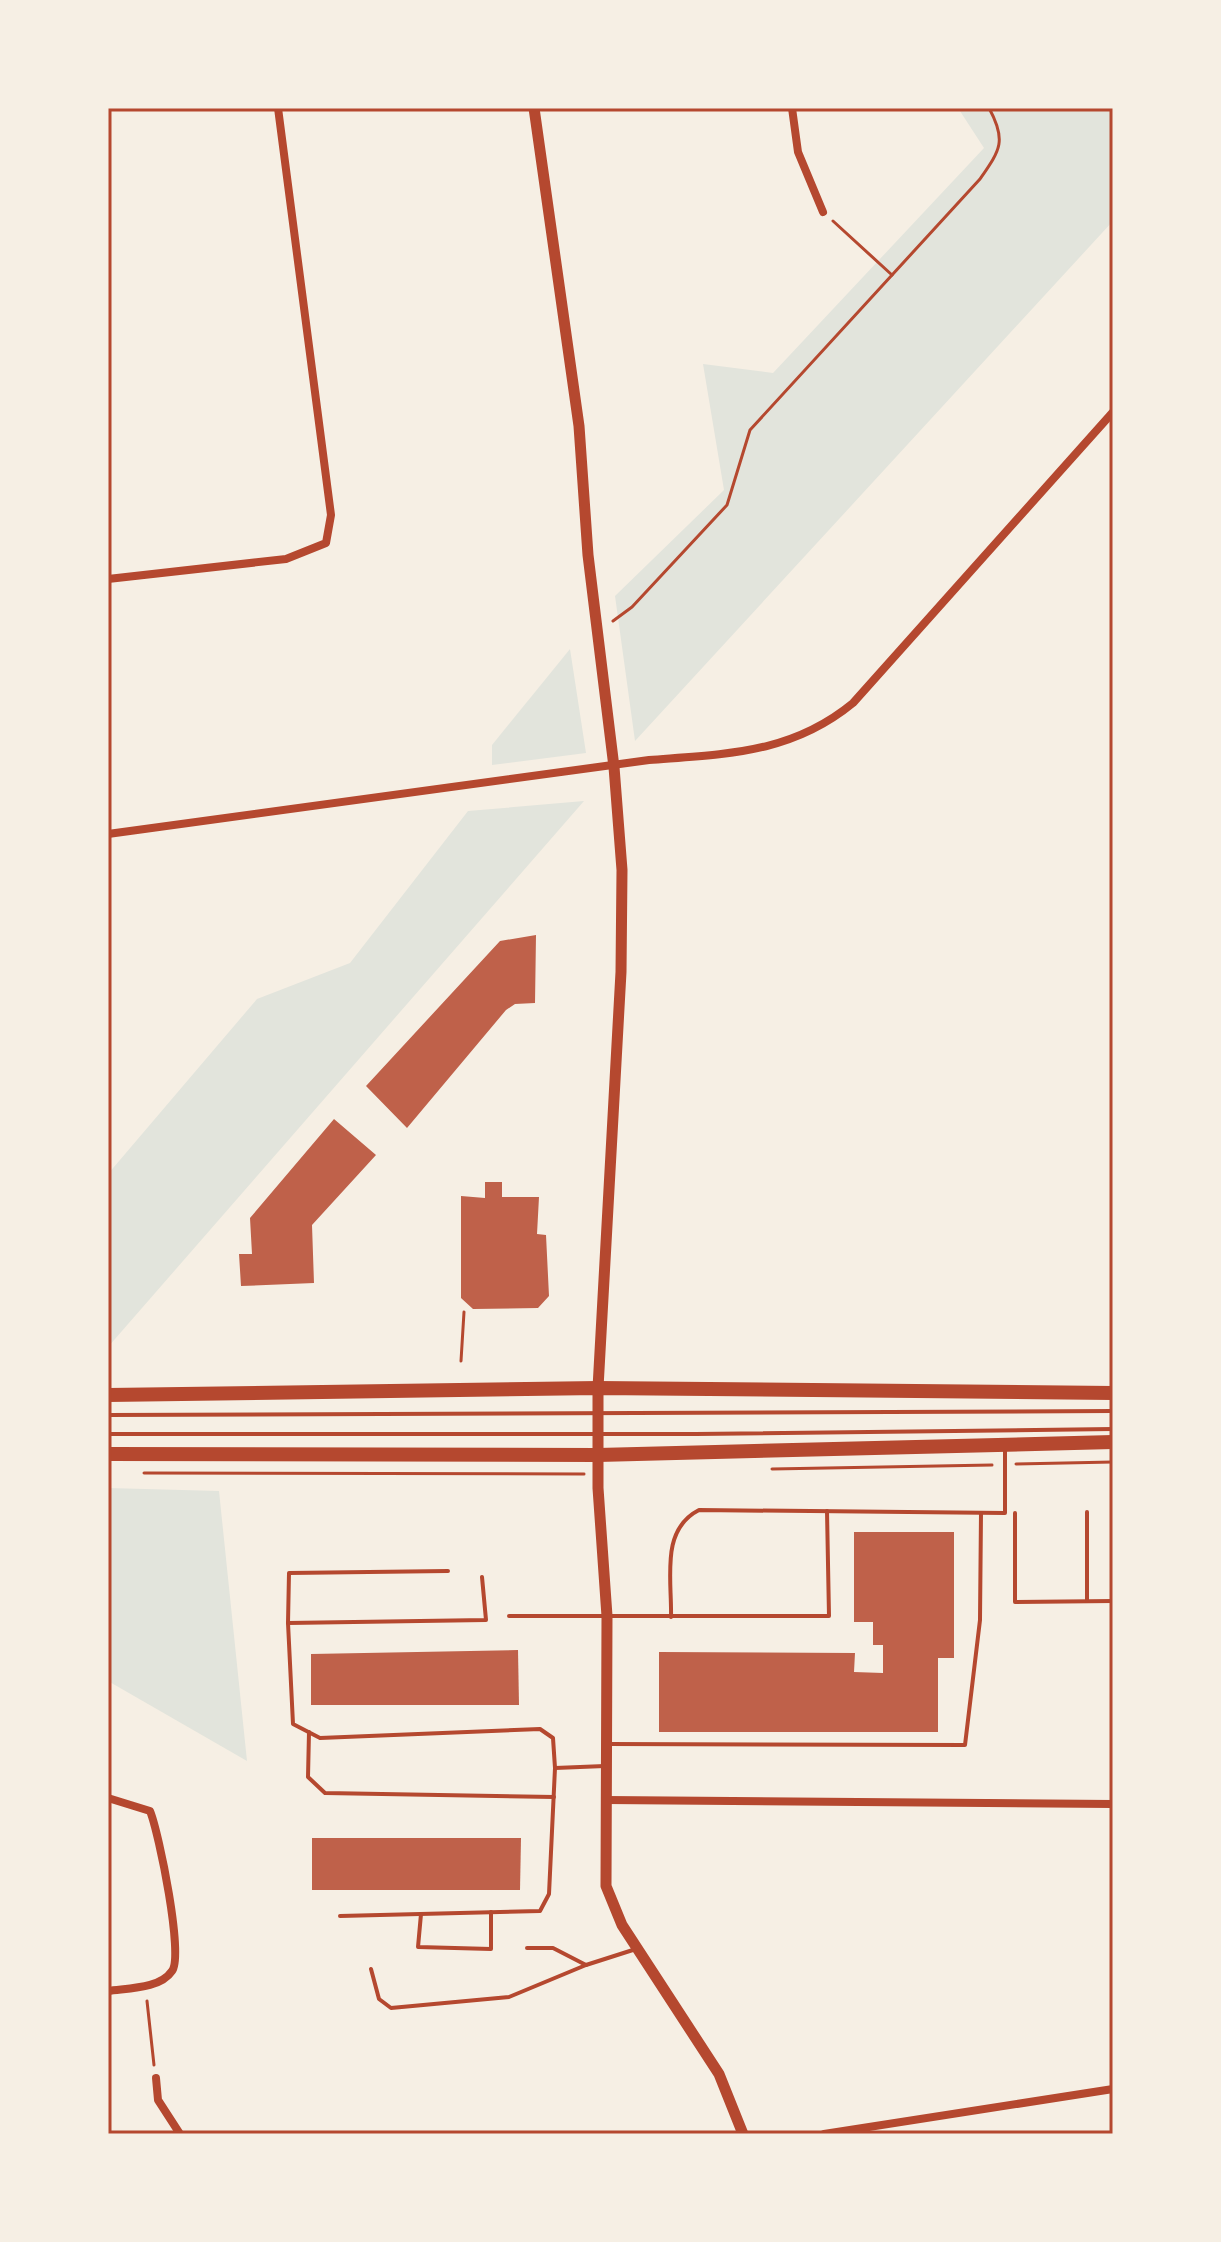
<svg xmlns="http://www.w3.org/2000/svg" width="1221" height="2242" font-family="'Crimson Pro',serif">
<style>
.green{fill:#e2e4dc}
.building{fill:#bf614a}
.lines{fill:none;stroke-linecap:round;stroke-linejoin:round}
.path{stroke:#b5482f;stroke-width:3}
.service{stroke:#b5482f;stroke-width:4}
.minor{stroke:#b5482f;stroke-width:8}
.tertiary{stroke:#b5482f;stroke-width:11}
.primary{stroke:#b5482f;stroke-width:14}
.neatline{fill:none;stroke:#b5482f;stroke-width:3}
</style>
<rect width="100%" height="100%" fill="#f6efe4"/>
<g class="green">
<polygon points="958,108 1113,108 1113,221 635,741 615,596 724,490 703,364 773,373 984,148"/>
<polygon points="570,649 586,753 492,765 492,745"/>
<polygon points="584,801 108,1347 108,1174 257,999 350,963 468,811"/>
<polygon points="108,1488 219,1491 247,1761 108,1681"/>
</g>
<g class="building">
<polygon points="536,935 535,1003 515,1004 506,1010 407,1128 366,1086 500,941"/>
<polygon points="334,1119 376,1155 312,1225 314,1283 241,1286 239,1254 252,1254 250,1218"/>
<polygon points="485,1182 502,1182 502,1197 539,1197 537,1234 546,1235 549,1296 538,1308 473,1309 461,1298 461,1196 485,1198"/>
<polygon points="854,1532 954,1532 954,1658 938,1658 938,1732 659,1732 659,1652 855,1653 854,1672 883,1673 883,1645 873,1645 873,1622 854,1622"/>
<polygon points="518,1650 519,1705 311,1705 311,1654"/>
<polygon points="312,1838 521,1838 520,1890 312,1890"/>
</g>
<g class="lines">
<g class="path">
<polyline points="833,221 892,275"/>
<path d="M613,621L632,607L727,505L750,430L980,179C1000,150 1007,141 989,108"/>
<polyline points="461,1361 464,1312"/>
<polyline points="1016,1464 1113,1462"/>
<polyline points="772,1469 992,1465"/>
<polyline points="144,1473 584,1474"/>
<polyline points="147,2001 154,2065"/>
</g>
<g class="service">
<polyline points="108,1415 1113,1411"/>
<polyline points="108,1434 696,1434 1113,1429"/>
<polyline points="1015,1513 1015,1602 1113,1601"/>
<polyline points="1087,1601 1087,1512"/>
<polyline points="509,1616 829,1616 827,1511"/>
<path d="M671,1617C672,1579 660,1530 699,1510L1005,1513V1446"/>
<polyline points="288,1623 289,1573 448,1571"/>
<polyline points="309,1732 308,1777 325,1793 554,1797"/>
<polyline points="608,1744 965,1745 980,1620 981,1513"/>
<polyline points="555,1768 605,1766"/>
<polyline points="421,1914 418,1947 491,1949 491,1912"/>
<polyline points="340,1916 540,1911 549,1894 555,1768 553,1738 540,1729 320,1738 293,1724 288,1623 486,1620 482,1577"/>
<polyline points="527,1948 553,1948 586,1965 636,1949"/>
<polyline points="371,1969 379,1999 391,2008 509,1997 586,1965"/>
</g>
<g class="minor">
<polyline points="792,108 798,152 823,212"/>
<polyline points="108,579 286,559 326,543 331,515 278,108"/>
<path d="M108,834L649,760C726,754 791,754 853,703L1113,412"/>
<path d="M108,1798L150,1811C159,1833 184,1956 172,1971C160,1989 128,1988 108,1991"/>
<polyline points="606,1800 1113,1804"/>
<polyline points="156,2078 158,2100 180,2134"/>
<polyline points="824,2134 1113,2089"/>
</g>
<polyline class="tertiary" points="534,108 579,426 588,555 614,767 622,870 621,972 598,1388 598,1488 607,1616 606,1886 622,1925 719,2074 743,2134"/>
<g class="primary">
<polyline points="108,1395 598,1388 1113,1393"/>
<polyline points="108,1454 598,1455 1113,1442"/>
</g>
</g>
<rect width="1221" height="2242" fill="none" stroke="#f6efe4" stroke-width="220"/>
<rect x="110" y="110" width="1001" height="2022" class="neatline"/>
</svg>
